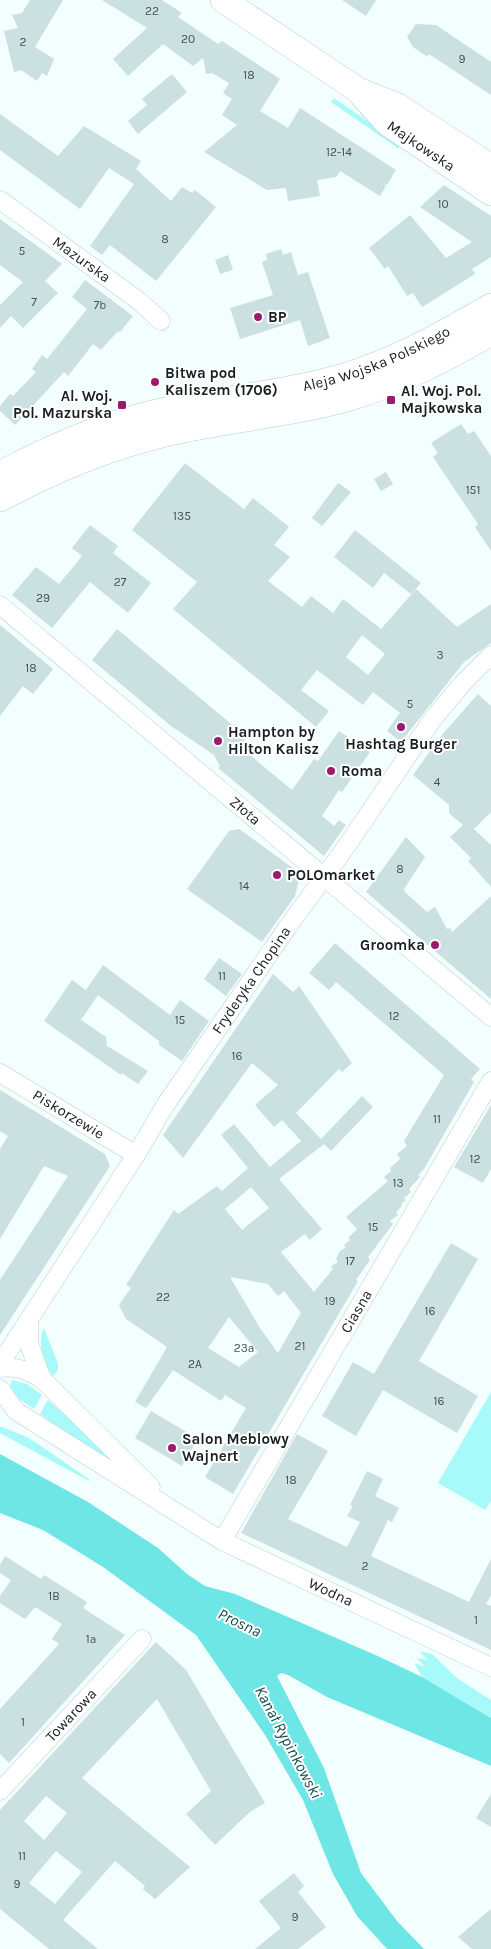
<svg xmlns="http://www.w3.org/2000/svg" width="491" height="1949" font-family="Karla,sans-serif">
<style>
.green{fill:#a8fafa}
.water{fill:#6ee6e6}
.building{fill:#cbe0e0;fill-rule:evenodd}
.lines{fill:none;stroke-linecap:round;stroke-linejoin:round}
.minor-casing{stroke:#b9cecd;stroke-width:19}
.secondary-casing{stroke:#b9cecd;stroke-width:26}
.minor{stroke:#fff;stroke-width:18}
.secondary{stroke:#fff;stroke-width:25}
.poi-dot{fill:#9a1a70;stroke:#fff;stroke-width:2}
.labels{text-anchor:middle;stroke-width:4;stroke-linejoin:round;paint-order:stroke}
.number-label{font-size:12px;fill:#45504f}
.street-label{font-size:15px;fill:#18201f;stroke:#fff}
.poi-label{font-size:15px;font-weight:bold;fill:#18201f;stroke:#fff;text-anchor:start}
.water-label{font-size:16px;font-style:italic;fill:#154b4b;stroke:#fff}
</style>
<rect width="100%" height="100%" fill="#f2fffe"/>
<g class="green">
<polygon points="334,98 399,143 399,149 331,102"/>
<path d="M44,1328L58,1364V1370L53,1376C43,1363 37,1343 44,1328Z"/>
<polygon points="12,1380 27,1384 42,1395 34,1409 18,1398 10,1386"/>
<polygon points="491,1392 491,1501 485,1510 438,1483"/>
<polygon points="48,1400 128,1472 125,1474 40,1414"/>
<polygon points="0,1426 29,1438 89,1479 89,1481 0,1433"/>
<polygon points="419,1651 432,1654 457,1678 491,1700 491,1718 422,1677 414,1663 426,1667 416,1658 428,1660"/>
</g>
<polygon class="water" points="0,1454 88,1502 158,1548 187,1574 205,1586 235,1594 380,1657 422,1677 491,1718 491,1766 327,1697 288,1675 281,1673 277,1676 324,1768 361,1873 397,1921 424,1949 387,1949 357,1916 333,1874 303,1800 265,1735 196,1635 103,1567 43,1530 0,1513"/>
<g class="building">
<polygon points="30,0 63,0 35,47 54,59 47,76 42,73 37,81 21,70 14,72 4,31 18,28 12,15 22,13"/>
<polygon points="102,0 162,0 182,13 178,17 218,44 222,41 280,79 260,111 288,128 300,108 396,170 387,185 384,183 386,186 380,196 340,171 336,177 317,180 320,196 288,201 286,188 267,190 204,152 237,125 222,115 232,99 223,93 229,83 212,73 206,74 203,58 193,66 163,44 128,76 113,59 147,28"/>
<polygon points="342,0 376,0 366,16"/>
<polygon points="416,24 436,25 491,62 491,95 429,54 428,57 413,47 407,37"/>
<polygon points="172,74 187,92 138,134 128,121 147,105 142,99"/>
<polygon points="0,114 58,156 84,126 141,161 136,169 171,201 182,187 192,193 195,190 216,207 156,281 110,245 102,255 90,246 134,184 109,168 80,209 0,150"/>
<polygon points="444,185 491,216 491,257 472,269 475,274 422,307 413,293 407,296 388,266 385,269 369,248 410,215 446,258 472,242 420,207"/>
<polygon points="0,219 62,264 45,281 58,293 23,328 11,316 0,328 0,305 23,282 0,265"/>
<polygon points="281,249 283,255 291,252 298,275 308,272 330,338 308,346 300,320 240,339 230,308 273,295 262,262 267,260 266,254"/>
<polygon points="228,255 233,270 220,274 215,260"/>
<polygon points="85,280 133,316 120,332 118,331 101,350 93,344 68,376 64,372 15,425 0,411 0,406 10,394 13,396 36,372 32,369 42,355 47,359 87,309 72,297"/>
<polygon points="461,424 468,434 474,431 491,456 491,551 475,527 478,524 433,457 438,453 431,443"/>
<path d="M185,463L244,509L253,498L289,527L274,545L290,557L268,581L302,607L311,596L333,613L343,599L381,629L416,589L457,627L491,604V643L464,662L401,742L387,731L400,713L373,692L363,705L317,670L301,690L329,711L316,727L173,609L197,582L132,530ZM362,635L385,654L368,675L346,657Z"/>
<polygon points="386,472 393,484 381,491 374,479"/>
<polygon points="338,483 351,492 322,526 312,518"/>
<polygon points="90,525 118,546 113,553 151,583 128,613 90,582 52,628 12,595 36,567 59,584 82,556 72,548"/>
<polygon points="355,530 421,583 411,594 384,573 373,588 334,557"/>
<polygon points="0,625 53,669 33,694 23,686 0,716"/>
<polygon points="117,629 247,737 239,746 292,790 314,759 318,761 339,731 370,752 342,792 339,790 322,816 334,826 339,820 346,825 324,856 218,768 220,766 214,755 171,726 92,660"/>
<polygon points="478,694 491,706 491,812 474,829 491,845 491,887 468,861 471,858 450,837 463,825 449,813 449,805 413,775 441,736"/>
<polygon points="239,829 293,868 299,880 295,896 262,942 187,889 229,831"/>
<polygon points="406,837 425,857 404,889 405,892 427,912 435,907 447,929 450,928 452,932 491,896 491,999 366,892"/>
<path d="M335,943L480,1069L471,1079L474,1082L424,1169L418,1175L420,1177L409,1189L411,1192L404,1198L406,1200L401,1204L402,1206L396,1212L398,1215L390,1221L393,1224L368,1257L370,1260L356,1280L358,1281L344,1305L233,1494L205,1477L246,1408L225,1395L221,1401L173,1370L146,1408L135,1402L167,1347L126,1319L119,1305L131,1288L126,1285L174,1210L178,1214L217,1186L222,1191L248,1168L221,1135L234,1124L270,1167L301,1141L282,1120L274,1127L255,1105L278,1085L252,1063L183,1158L163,1135L273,974L293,992L299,986L352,1063L342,1072L339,1069L296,1113L321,1139L362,1096L373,1107L331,1151L324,1144L279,1179L322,1229L310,1240L305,1234L281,1252L314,1292L333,1269L331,1267L338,1261L336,1259L340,1251L346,1248L344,1245L350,1240L348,1238L357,1229L346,1217L388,1181L384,1177L391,1171L390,1168L400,1159L397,1154L407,1146L404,1141L444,1075L336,982L329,990L309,973ZM251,1187L269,1208L242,1230L225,1209ZM230,1277L268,1284L278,1296L284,1291L301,1313L278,1353L260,1328ZM229,1317L258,1352L239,1367L208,1348Z"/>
<polygon points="219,958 242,974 226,996 204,979"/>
<polygon points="103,965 170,1015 180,1000 209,1021 182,1061 159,1045 159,1041 98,995 81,1020 106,1037 107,1046 148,1071 138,1084 122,1073 121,1075 44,1021 72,980 86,990"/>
<polygon points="0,1090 105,1154 110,1166 0,1335 0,1280 68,1176 44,1166 0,1239 0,1149 8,1136 0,1131"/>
<polygon points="491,1105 491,1169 483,1183 454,1167"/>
<polygon points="451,1243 478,1259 419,1361 478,1396 457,1433 383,1390 356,1436 322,1416 353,1362 374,1374"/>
<polygon points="151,1411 198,1439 182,1466 135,1438"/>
<polygon points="297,1434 328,1451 288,1519 347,1547 360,1522 347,1516 353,1506 350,1505 367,1471 383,1479 375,1496 399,1508 392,1522 388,1520 371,1556 469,1602 491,1559 491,1595 486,1604 491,1606 491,1650 241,1533"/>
<polygon points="5,1556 41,1579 44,1575 87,1602 83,1608 125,1635 9,1763 0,1754 0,1709 59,1644 52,1639 62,1624 35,1607 25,1619 0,1603 0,1596 11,1580 0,1573 0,1565"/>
<path d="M156,1642L186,1670L265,1803L250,1812L215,1845L186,1814L211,1791L157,1699L82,1778L190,1867L155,1899L143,1889L145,1886L115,1861L63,1920L98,1949H49L0,1909V1810ZM46,1796L67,1813L44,1840L24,1821ZM56,1851L82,1872L55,1904L29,1883Z"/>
<polygon points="491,1794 491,1827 476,1818"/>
<polygon points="294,1873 304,1886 298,1892 326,1927 298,1949 255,1949 281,1928 259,1901"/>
<polygon points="491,1909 491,1949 472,1949 458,1937"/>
</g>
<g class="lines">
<defs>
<g id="minor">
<path id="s1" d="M0,200L139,301L161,321"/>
<path id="s2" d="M0,605L491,1017"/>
<path id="s3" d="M0,1073L136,1155"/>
<polyline points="29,1319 29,1344 42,1379"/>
<path id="s4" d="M0,1364L136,1155L166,1104L287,928L348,844L432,720L463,683L491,655"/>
<path d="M0,1368C16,1366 29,1370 42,1379L151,1487"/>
<path id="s5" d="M0,1389L16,1411L222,1541L491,1667"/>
<path id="s6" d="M222,1541L491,1081"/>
<path id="s7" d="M0,1791L142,1639"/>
</g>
<g id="secondary">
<polyline points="223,0 358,90 398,106 491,167"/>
<path id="s8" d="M361,94L387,123L491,193"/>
<path id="s9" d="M0,474C52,446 108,422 166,410C225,398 286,393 344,376C397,360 444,333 491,306"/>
<path d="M0,499C54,470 109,447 169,433C229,419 291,415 350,398C400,383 446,359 491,333"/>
</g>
</defs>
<use href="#minor" class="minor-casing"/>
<use href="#secondary" class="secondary-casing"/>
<use href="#minor" class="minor"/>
<use href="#secondary" class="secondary"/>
</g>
<g class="poi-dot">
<circle cx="258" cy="317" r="5"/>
<circle cx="155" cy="382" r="5"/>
<rect x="386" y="395" width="10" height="10" rx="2.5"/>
<rect x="117" y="400" width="10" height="10" rx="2.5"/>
<circle cx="401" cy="727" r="5"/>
<circle cx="218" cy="741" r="5"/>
<circle cx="331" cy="771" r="5"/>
<circle cx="277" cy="875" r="5"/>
<circle cx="435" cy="945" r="5"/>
<circle cx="172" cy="1448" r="5"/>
</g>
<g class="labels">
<g class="number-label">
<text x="152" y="15">22</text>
<text x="188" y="43">20</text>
<text x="23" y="46">2</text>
<text x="462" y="63">9</text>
<text x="249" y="79">18</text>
<text x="339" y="156">12-14</text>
<text x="443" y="208">10</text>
<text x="165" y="243">8</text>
<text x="22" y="255">5</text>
<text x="34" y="306">7</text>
<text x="100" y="309">7b</text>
<text x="473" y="494">151</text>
<text x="182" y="520">135</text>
<text x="120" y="586">27</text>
<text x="43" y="602">29</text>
<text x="440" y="659">3</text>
<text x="31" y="672">18</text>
<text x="410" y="708">5</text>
<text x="437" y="786">4</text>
<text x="400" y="873">8</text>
<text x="244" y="890">14</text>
<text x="222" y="980">11</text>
<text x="394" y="1020">12</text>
<text x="180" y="1024">15</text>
<text x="237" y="1060">16</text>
<text x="437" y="1123">11</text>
<text x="475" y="1163">12</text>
<text x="398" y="1187">13</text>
<text x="373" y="1231">15</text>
<text x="350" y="1265">17</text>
<text x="163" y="1301">22</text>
<text x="330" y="1305">19</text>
<text x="430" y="1315">16</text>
<text x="300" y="1350">21</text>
<text x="244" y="1352">23a</text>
<text x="195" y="1368">2A</text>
<text x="439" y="1405">16</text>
<text x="291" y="1484">18</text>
<text x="365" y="1570">2</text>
<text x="54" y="1600">1B</text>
<text x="476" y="1624">1</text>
<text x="91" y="1643">1a</text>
<text x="23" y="1726">1</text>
<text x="22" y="1860">11</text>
<text x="17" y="1888">9</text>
<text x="295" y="1921">9</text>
</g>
<g class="street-label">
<text dy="5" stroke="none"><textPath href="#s8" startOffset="80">Majkowska</textPath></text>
<text dy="5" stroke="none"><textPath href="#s1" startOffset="101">Mazurska</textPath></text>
<text dy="5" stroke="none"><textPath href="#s9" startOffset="396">Aleja Wojska Polskiego</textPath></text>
<text dy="5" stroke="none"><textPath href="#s2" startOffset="320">Złota</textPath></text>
<text dy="5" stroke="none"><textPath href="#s4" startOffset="459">Fryderyka Chopina</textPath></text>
<text dy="5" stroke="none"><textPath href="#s3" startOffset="80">Piskorzewie</textPath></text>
<text dy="5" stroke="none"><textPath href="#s6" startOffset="266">Ciasna</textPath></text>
<text dy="5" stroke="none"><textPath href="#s5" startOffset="391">Wodna</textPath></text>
<text dy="5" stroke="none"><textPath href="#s7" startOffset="104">Towarowa</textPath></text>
</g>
<g class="poi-label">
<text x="268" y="322">BP</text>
<text x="165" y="378">Bitwa pod<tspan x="165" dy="17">Kaliszem (1706)</tspan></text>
<text x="401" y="396">Al. Woj. Pol.<tspan x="401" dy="17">Majkowska</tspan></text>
<text x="112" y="401" text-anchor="end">Al. Woj.<tspan x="112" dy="17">Pol. Mazurska</tspan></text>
<text x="228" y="737">Hampton by<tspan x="228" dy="17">Hilton Kalisz</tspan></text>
<text x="401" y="749" text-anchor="middle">Hashtag Burger</text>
<text x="341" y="776">Roma</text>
<text x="287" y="880">POLOmarket</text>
<text x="425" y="950" text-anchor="end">Groomka</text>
<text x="182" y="1444">Salon Meblowy<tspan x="182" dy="17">Wajnert</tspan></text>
</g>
<g class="water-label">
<text transform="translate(240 1622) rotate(26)" y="6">Prosna</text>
<text transform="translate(289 1742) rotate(62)" y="6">Kanał Rypinkowski</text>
</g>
</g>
</svg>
